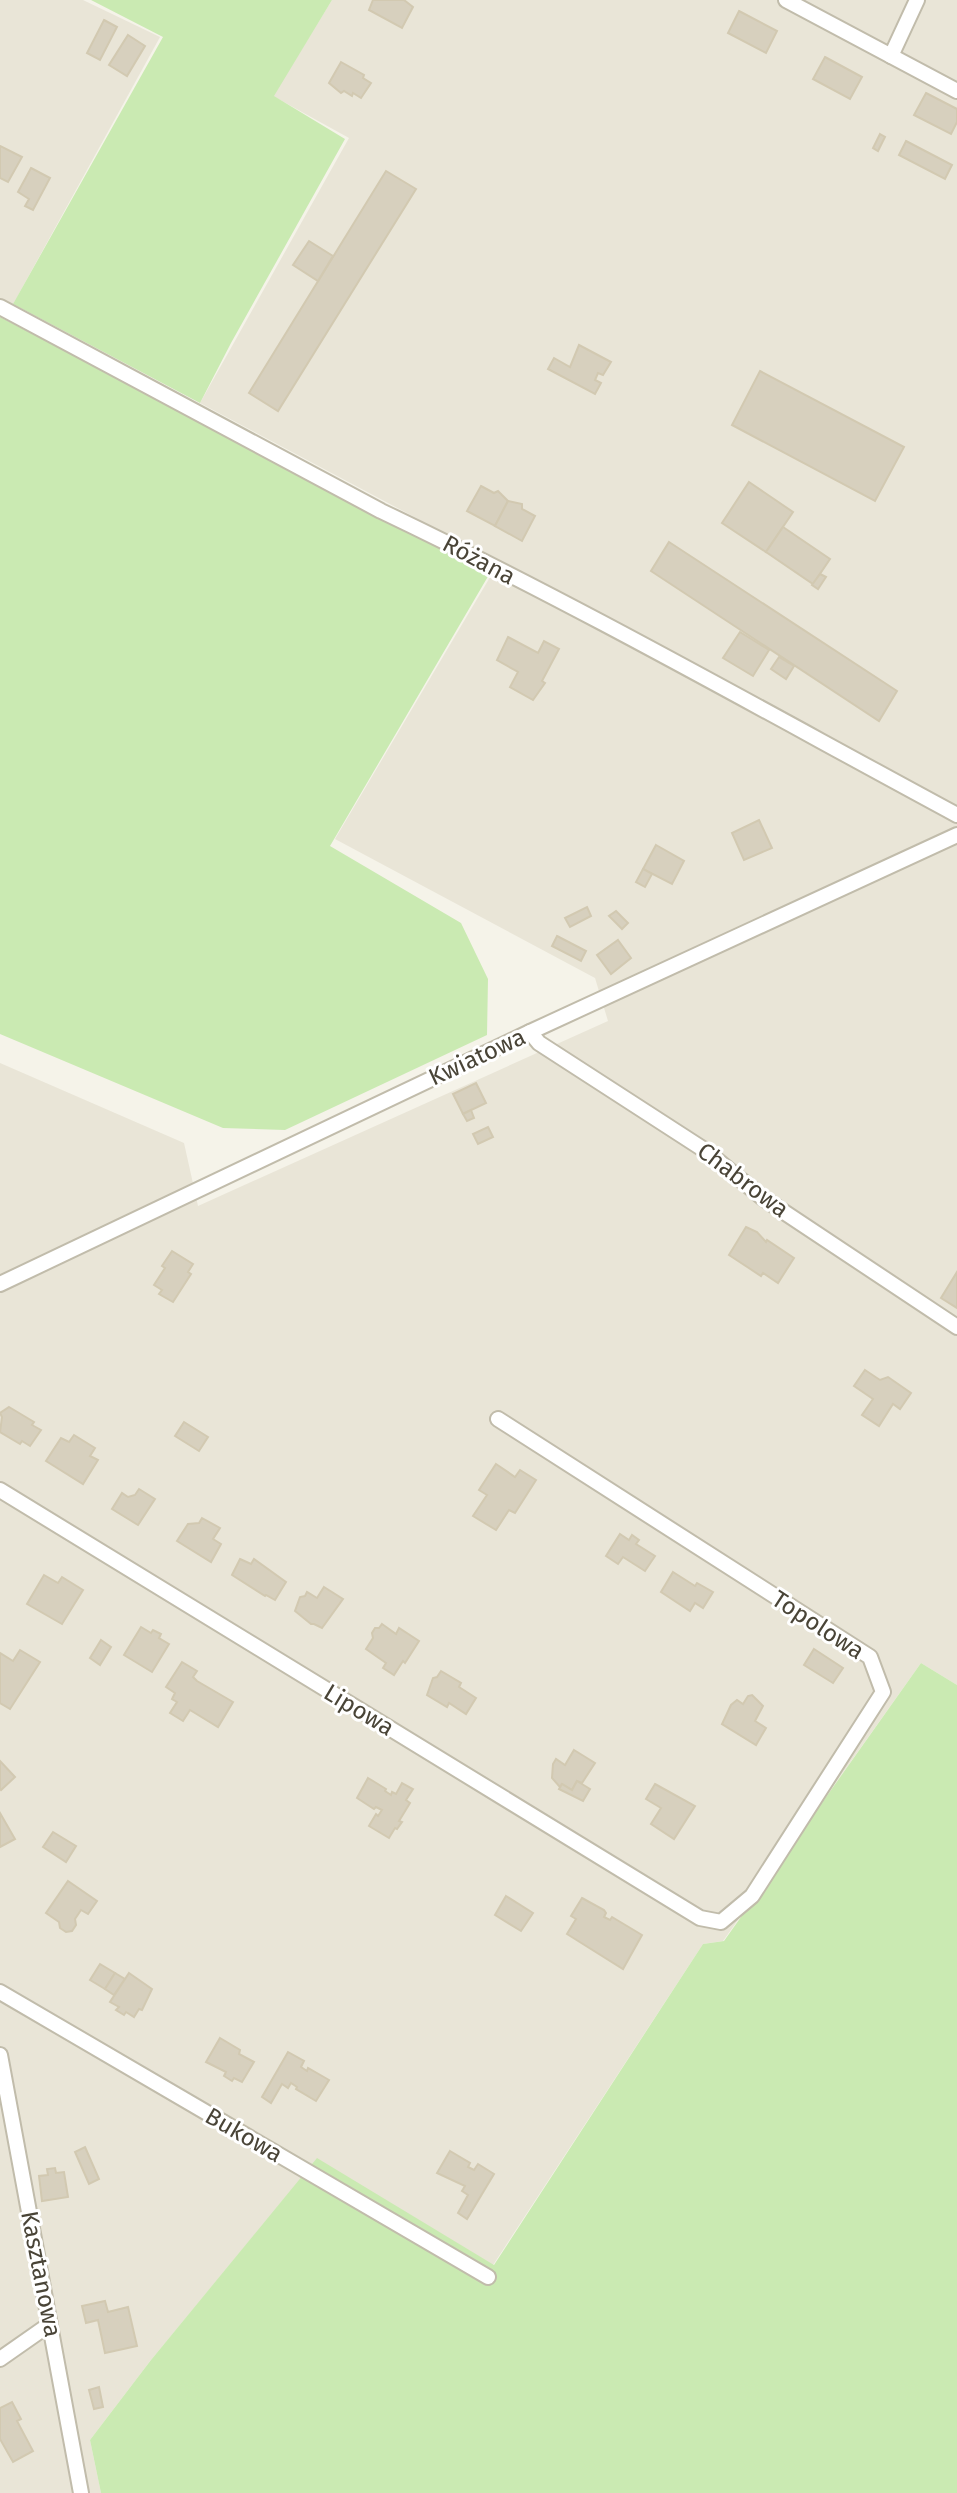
<svg xmlns="http://www.w3.org/2000/svg" width="957" height="2493" font-family="'Fira Sans',sans-serif">
<style>
.residential{fill:#e9e5d7}
.green{fill:#caeab2}
.building{fill:#d7d0be;stroke:#d2c9b1;stroke-width:2}
.lines{fill:none;stroke-linecap:round;stroke-linejoin:round}
.minor-casing{stroke:#c1bcab;stroke-width:18}
.minor{stroke:#fff;stroke-width:14}
.labels{text-anchor:middle;stroke-width:6;stroke-linejoin:round;paint-order:stroke}
.street-label{font-size:24px;fill:#494437;stroke:#fff}
</style>
<rect width="100%" height="100%" fill="#f5f3e9"/>
<g class="residential">
<polygon points="0,0 83,0 160,37 5,319 0,316"/>
<polygon points="332,0 957,0 957,1685 921,1663 723,1941 703,1944 493,2265 317,2159 151,2360 90,2440 101,2493 0,2493 0,1063 184,1143 198,1206 608,1021 595,978 335,839 499,562 200,403 349,138 273,96"/>
</g>
<g class="green">
<polygon points="91,0 332,0 274,96 345,139 231,343 200,403 13,304 163,37"/>
<polygon points="0,317 490,573 330,846 461,923 488,979 487,1035 285,1130 223,1128 0,1034"/>
<polygon points="921,1663 957,1685 957,2493 101,2493 90,2440 151,2360 317,2158 494,2265 703,1944 724,1941"/>
</g>
<g class="building">
<polygon points="373,0 404,0 413,7 402,28 369,10"/>
<polygon points="739,11 777,31 766,53 728,33"/>
<polygon points="104,20 117,27 100,60 87,53"/>
<polygon points="128,35 145,46 127,76 109,65"/>
<polygon points="825,57 862,77 850,99 813,79"/>
<polygon points="341,62 364,75 363,78 371,83 361,98 353,93 352,96 344,91 341,93 329,83"/>
<polygon points="926,93 957,109 957,122 951,134 914,115"/>
<polygon points="880,134 885,137 878,151 873,148"/>
<polygon points="906,141 952,165 945,179 899,155"/>
<polygon points="0,146 22,157 8,182 0,178"/>
<polygon points="31,168 50,178 33,210 25,206 29,199 18,192"/>
<polygon points="386,171 416,189 278,411 249,393"/>
<polygon points="309,241 333,256 318,281 293,265"/>
<polygon points="579,345 611,362 603,375 598,373 595,380 601,383 595,394 548,369 554,358 570,367"/>
<polygon points="760,371 904,447 875,501 732,425"/>
<polygon points="749,482 793,512 766,552 722,523"/>
<polygon points="481,486 494,493 498,491 508,501 495,526 467,511"/>
<polygon points="508,501 522,504 522,509 535,516 522,541 495,526"/>
<polygon points="783,527 830,559 813,584 766,552"/>
<polygon points="669,542 897,691 879,721 651,571"/>
<polygon points="820,574 826,577 818,589 812,585"/>
<polygon points="740,632 769,650 753,676 723,658"/>
<polygon points="508,637 538,653 544,641 559,649 542,681 545,683 533,700 510,687 518,672 497,660"/>
<polygon points="779,657 794,666 786,679 771,669"/>
<polygon points="759,820 772,848 744,860 732,833"/>
<polygon points="656,845 684,861 672,884 643,869"/>
<polygon points="643,869 652,874 645,887 636,882"/>
<polygon points="587,907 591,916 570,927 565,918"/>
<polygon points="616,911 628,923 622,929 609,916"/>
<polygon points="557,936 586,951 581,961 552,946"/>
<polygon points="618,940 631,958 611,974 597,955"/>
<polygon points="476,1083 486,1103 463,1114 453,1094"/>
<polygon points="471,1110 474,1118 467,1121 463,1114"/>
<polygon points="488,1127 493,1137 478,1144 473,1134"/>
<polygon points="746,1227 757,1232 766,1242 767,1240 794,1258 778,1283 763,1273 761,1276 729,1255"/>
<polygon points="172,1251 193,1264 188,1272 191,1274 173,1302 159,1294 162,1290 154,1285 165,1268 162,1266"/>
<polygon points="957,1272 957,1308 941,1298"/>
<polygon points="865,1370 880,1380 888,1377 911,1393 900,1409 893,1404 879,1426 862,1415 873,1399 854,1386"/>
<polygon points="9,1407 34,1422 32,1425 41,1430 30,1446 22,1441 20,1444 0,1432 2,1417 0,1413"/>
<polygon points="184,1422 208,1437 199,1451 175,1436"/>
<polygon points="74,1435 95,1448 90,1456 98,1460 83,1484 46,1461 61,1438 69,1442"/>
<polygon points="496,1464 515,1477 520,1470 536,1480 515,1513 509,1510 496,1530 473,1516 487,1495 479,1490"/>
<polygon points="139,1489 155,1499 138,1525 112,1509 122,1493 128,1497 135,1495"/>
<polygon points="202,1518 220,1528 213,1539 221,1544 211,1562 177,1541 188,1524 199,1523"/>
<polygon points="620,1534 629,1540 632,1535 639,1540 636,1544 655,1556 645,1571 623,1557 618,1564 606,1556"/>
<polygon points="240,1559 251,1564 254,1559 286,1582 275,1600 266,1595 265,1596 232,1575"/>
<polygon points="673,1572 695,1586 697,1583 713,1592 703,1608 695,1603 690,1611 661,1592"/>
<polygon points="44,1575 58,1583 62,1577 83,1590 62,1624 27,1604"/>
<polygon points="324,1587 343,1599 322,1628 314,1624 311,1624 295,1611 300,1597 305,1596 307,1592 317,1598"/>
<polygon points="382,1624 396,1634 399,1628 419,1641 405,1663 403,1661 394,1675 383,1668 386,1663 366,1649 373,1638 372,1633 375,1628 379,1628"/>
<polygon points="141,1627 151,1633 153,1630 161,1634 159,1638 169,1644 152,1672 124,1655"/>
<polygon points="101,1640 111,1647 100,1665 90,1658"/>
<polygon points="814,1649 843,1668 833,1683 804,1665"/>
<polygon points="20,1650 40,1662 10,1709 0,1703 0,1653 13,1661"/>
<polygon points="182,1662 197,1671 193,1677 197,1681 233,1702 218,1727 190,1710 183,1721 170,1713 177,1702 172,1699 175,1693 166,1687"/>
<polygon points="441,1671 461,1683 459,1687 476,1698 466,1714 449,1703 447,1707 427,1695 433,1678 437,1677"/>
<polygon points="752,1695 763,1706 755,1721 766,1728 756,1745 722,1724 731,1705 737,1700 743,1704 748,1696"/>
<polygon points="574,1750 595,1763 582,1783 577,1781 572,1790 562,1784 560,1787 552,1778 553,1764 556,1759 565,1765"/>
<polygon points="0,1761 15,1777 1,1790 0,1789"/>
<polygon points="368,1778 386,1789 385,1791 391,1795 392,1792 396,1794 402,1783 413,1789 406,1800 410,1803 399,1821 402,1822 397,1829 395,1828 389,1838 369,1826 376,1814 378,1816 382,1810 376,1807 374,1809 357,1798"/>
<polygon points="577,1781 590,1789 583,1801 559,1789 562,1784 572,1790"/>
<polygon points="655,1784 695,1806 674,1839 651,1824 661,1808 646,1799"/>
<polygon points="0,1813 15,1839 0,1847"/>
<polygon points="53,1832 76,1846 66,1862 43,1847"/>
<polygon points="68,1881 97,1901 88,1914 81,1910 75,1919 76,1925 72,1931 66,1932 60,1928 59,1922 46,1913"/>
<polygon points="506,1896 533,1913 521,1931 495,1915"/>
<polygon points="582,1898 604,1910 606,1913 604,1917 610,1920 612,1917 642,1935 623,1969 567,1934 576,1919 571,1916"/>
<polygon points="100,1964 115,1973 105,1989 90,1980"/>
<polygon points="115,1973 125,1979 114,1995 105,1989"/>
<polygon points="129,1973 152,1989 142,2010 139,2009 134,2017 126,2012 124,2015 116,2010 119,2007 110,2002"/>
<polygon points="220,2038 240,2050 239,2054 254,2062 242,2082 234,2078 232,2081 224,2076 226,2072 206,2062"/>
<polygon points="288,2052 304,2061 301,2067 307,2071 308,2068 329,2080 316,2101 296,2089 297,2087 291,2083 288,2088 282,2084 271,2103 262,2097"/>
<polygon points="85,2147 99,2179 89,2184 75,2152"/>
<polygon points="450,2151 470,2163 468,2167 474,2170 478,2164 494,2174 467,2219 458,2213 468,2195 462,2191 465,2186 437,2173"/>
<polygon points="55,2168 56,2173 64,2172 68,2197 42,2201 39,2176 48,2175 47,2169"/>
<polygon points="105,2301 108,2312 128,2307 137,2346 105,2353 98,2320 86,2323 82,2306"/>
<polygon points="99,2387 103,2407 94,2409 89,2390"/>
<polygon points="12,2402 21,2419 17,2421 33,2451 13,2462 0,2439 0,2408"/>
</g>
<g class="lines">
<defs>
<g id="minor">
<polyline points="786,0 957,91"/>
<polyline points="891,56 917,0"/>
<path d="M0,307L381,511C576,604 766,712 957,815"/>
<polyline points="530,1032 539,1043 706,1151 763,1198 957,1327"/>
<polyline points="0,1284 530,1032 957,835"/>
<polyline points="0,1490 700,1918 721,1922 752,1896 883,1692 870,1657 498,1419"/>
<polyline points="0,1992 488,2277"/>
<polyline points="0,2055 81,2493"/>
<polyline points="0,2359 50,2324"/>
</g>
</defs>
<use href="#minor" class="minor-casing"/>
<use href="#minor" class="minor"/>
</g>
<g class="labels">
<g class="street-label">
<text transform="translate(479 560) rotate(28)" y="8">Różana</text>
<text transform="translate(477 1057) rotate(-25)" y="8">Kwiatowa</text>
<text transform="translate(743 1180) rotate(37)" y="8">Chabrowa</text>
<text transform="translate(818 1625) rotate(33)" y="8">Topolowa</text>
<text transform="translate(359 1710) rotate(31)" y="8">Lipowa</text>
<text transform="translate(244 2135) rotate(30)" y="8">Bukowa</text>
<text transform="translate(41 2274) rotate(79)" y="8">Kasztanowa</text>
</g>
</g>
</svg>
